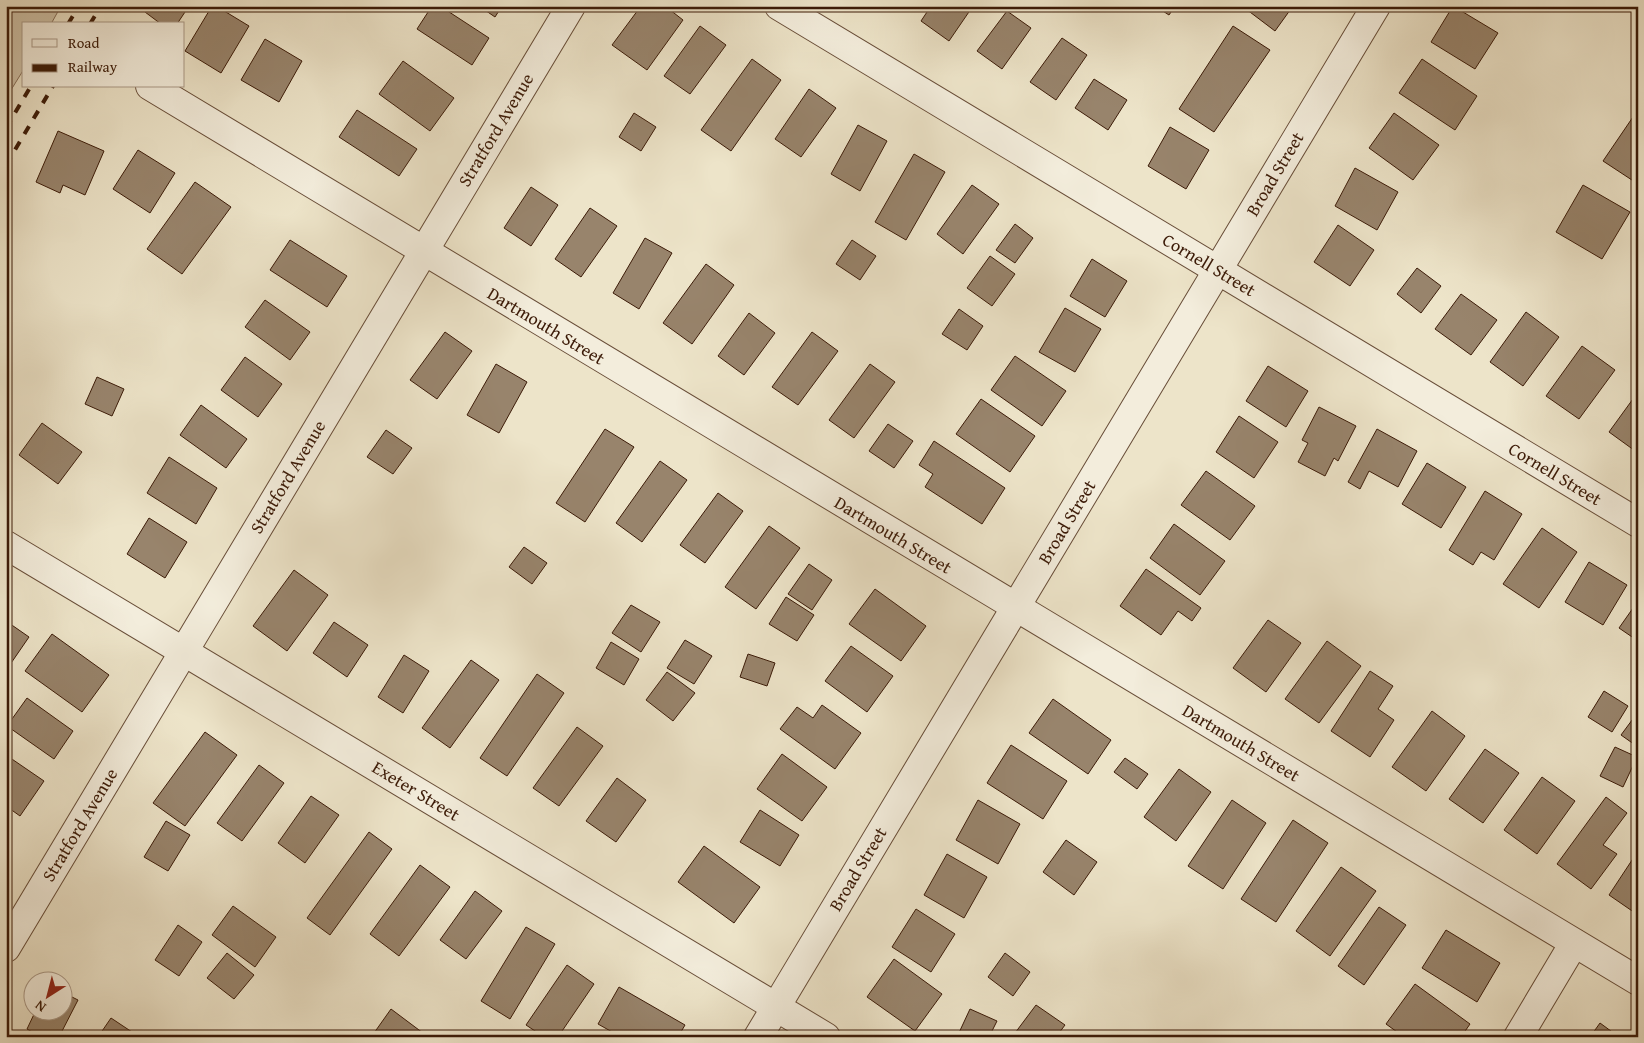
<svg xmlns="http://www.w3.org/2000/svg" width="1644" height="1043" font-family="'Gentium Book Plus',serif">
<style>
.green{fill:#cfc2a8;stroke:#866e58}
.building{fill:#98846c;stroke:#3c1b08}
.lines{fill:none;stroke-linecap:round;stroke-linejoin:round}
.minor-casing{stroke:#684d38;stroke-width:30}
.minor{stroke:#f3eddc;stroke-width:28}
.rail{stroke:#3c1b08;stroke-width:4;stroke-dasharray:9 9;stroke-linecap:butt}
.labels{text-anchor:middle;stroke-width:4.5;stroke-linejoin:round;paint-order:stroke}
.street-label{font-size:18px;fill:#3c1b08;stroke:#f3eddc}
</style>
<rect width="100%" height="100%" fill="#ede4c9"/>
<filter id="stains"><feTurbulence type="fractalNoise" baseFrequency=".004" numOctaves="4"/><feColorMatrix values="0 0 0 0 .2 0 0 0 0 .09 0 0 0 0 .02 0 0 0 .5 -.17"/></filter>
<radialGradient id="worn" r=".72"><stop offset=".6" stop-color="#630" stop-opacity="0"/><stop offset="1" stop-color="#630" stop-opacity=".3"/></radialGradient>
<polygon class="green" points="6,6 61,6 51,24 24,24 24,69 6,98"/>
<g class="building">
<polygon points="149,6 189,6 177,24 161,24 145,12"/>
<polygon points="212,6 216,6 249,26 221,73 185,51"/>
<polygon points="432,6 440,6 489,38 472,65 417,29"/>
<polygon points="479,6 502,6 495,17"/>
<polygon points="641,6 665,6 683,20 647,70 612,45"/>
<polygon points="931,6 973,6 949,41 921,21"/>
<polygon points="1155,6 1175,6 1169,15"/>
<polygon points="1242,6 1293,6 1275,31"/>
<polygon points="1453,6 1498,33 1475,69 1431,42"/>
<polygon points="1007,11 1031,28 1002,69 977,51"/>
<polygon points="700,26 726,45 690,94 664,76"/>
<polygon points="1233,26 1270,50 1214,132 1179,109"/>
<polygon points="1062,38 1087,55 1056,100 1030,82"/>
<polygon points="265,39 302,61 279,102 241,80"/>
<polygon points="752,59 781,80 731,151 701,130"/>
<polygon points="1422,59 1477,96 1455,130 1399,93"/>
<polygon points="403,61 454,98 430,131 379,94"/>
<polygon points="1094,79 1127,100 1108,130 1075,108"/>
<polygon points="809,89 836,108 801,157 775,139"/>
<polygon points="357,110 417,149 399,176 339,137"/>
<polygon points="634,113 656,127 641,151 619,137"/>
<polygon points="1394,113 1439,145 1413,180 1369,148"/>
<polygon points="1635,114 1638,115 1638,184 1603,161"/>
<polygon points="858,125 887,141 860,191 831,174"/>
<polygon points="1170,127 1209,150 1186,189 1148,166"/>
<polygon points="58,131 104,151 85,195 63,185 60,193 36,182"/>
<polygon points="138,150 175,173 150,213 113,189"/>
<polygon points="914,154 945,172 906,240 875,222"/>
<polygon points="1355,168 1398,192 1377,230 1335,206"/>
<polygon points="195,182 231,207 182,274 147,249"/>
<polygon points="972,185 999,204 963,254 937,234"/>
<polygon points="1583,185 1630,212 1602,259 1556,232"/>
<polygon points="531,187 558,205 531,246 504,228"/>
<polygon points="590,208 617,226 581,277 555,259"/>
<polygon points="1015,224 1033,238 1015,263 996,250"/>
<polygon points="1338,225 1374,250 1350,286 1314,262"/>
<polygon points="645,238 672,253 639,309 613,293"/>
<polygon points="290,240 347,276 327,307 270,270"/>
<polygon points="852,240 876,256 860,280 836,264"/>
<polygon points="990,256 1015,274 992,306 967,288"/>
<polygon points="1092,259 1127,281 1105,317 1070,296"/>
<polygon points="706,264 734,285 692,344 663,323"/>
<polygon points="1417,268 1441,286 1421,313 1397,294"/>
<polygon points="1461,294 1497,320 1471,355 1435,329"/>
<polygon points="265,300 310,332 290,360 245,327"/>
<polygon points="1065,308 1101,329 1075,372 1039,352"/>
<polygon points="959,309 983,326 967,350 942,334"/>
<polygon points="1526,312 1559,337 1523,386 1490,362"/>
<polygon points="749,313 775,333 744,375 718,356"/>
<polygon points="445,332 472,351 437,399 410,380"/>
<polygon points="812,332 838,351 798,405 772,387"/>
<polygon points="1582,346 1615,370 1579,419 1546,396"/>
<polygon points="1015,356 1066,391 1042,426 991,390"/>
<polygon points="245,357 282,384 258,417 221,390"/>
<polygon points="496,364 527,382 499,433 467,415"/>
<polygon points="870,364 895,382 854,438 829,420"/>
<polygon points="1268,366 1308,391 1286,427 1246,401"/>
<polygon points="97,377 124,389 112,416 85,404"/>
<polygon points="1638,392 1638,453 1609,432"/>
<polygon points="981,399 1035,436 1010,472 956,434"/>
<polygon points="201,405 247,439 226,468 180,435"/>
<polygon points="1319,407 1356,426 1338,461 1334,458 1325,476 1298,462 1308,443 1302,440"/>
<polygon points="1239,416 1278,442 1254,478 1216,452"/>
<polygon points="42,423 82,452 58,484 19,455"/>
<polygon points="888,424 913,441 894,468 869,451"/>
<polygon points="605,429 634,447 585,522 556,503"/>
<polygon points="1377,429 1417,451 1398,487 1369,471 1360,489 1348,482"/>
<polygon points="386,430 412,448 393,474 367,457"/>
<polygon points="934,441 1005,488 982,524 925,487 933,474 919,465"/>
<polygon points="169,457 217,488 196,524 147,493"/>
<polygon points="660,461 687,480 642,542 616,523"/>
<polygon points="1427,463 1466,487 1441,528 1402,504"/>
<polygon points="1206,471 1255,506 1230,540 1181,505"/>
<polygon points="1485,491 1522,514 1494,560 1481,552 1473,565 1449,550"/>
<polygon points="718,493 743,511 705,563 680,545"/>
<polygon points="149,518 187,542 165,578 127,554"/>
<polygon points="1174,524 1225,561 1200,595 1150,558"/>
<polygon points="769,526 800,548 756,609 725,587"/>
<polygon points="1542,528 1577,552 1539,608 1503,584"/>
<polygon points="524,547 547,563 532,584 509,567"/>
<polygon points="1589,562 1627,585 1603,625 1565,602"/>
<polygon points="809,564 832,580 812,610 788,594"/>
<polygon points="1146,569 1201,608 1192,621 1178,611 1161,635 1120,606"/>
<polygon points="294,570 328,595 287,651 253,626"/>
<polygon points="875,589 926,626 901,661 849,624"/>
<polygon points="786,597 814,615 797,641 769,624"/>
<polygon points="1638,601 1638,641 1619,628"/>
<polygon points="631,605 660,622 641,652 612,633"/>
<polygon points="1268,620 1301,643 1266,692 1233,668"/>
<polygon points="6,621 29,637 7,669 6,668"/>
<polygon points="334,622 368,645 347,677 313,653"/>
<polygon points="52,634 109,675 82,712 25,671"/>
<polygon points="685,640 712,656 694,684 667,668"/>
<polygon points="1327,641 1361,666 1319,723 1285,699"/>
<polygon points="611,642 639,659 624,685 596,668"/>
<polygon points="851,646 893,676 867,712 825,681"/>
<polygon points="748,654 775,663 767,686 740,677"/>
<polygon points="404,655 429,671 403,713 378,697"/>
<polygon points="471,660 499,680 450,748 422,728"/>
<polygon points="1370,671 1393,686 1378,709 1394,720 1370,757 1331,731"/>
<polygon points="667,672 695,693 673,721 646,700"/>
<polygon points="537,674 564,693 507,776 480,758"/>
<polygon points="1604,691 1628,706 1612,732 1588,717"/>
<polygon points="27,698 73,731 54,759 7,726"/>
<polygon points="1053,699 1111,740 1088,774 1029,733"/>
<polygon points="822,705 861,733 835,769 780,729 797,707 813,718"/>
<polygon points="1432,711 1465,736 1426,791 1392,767"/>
<polygon points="1638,712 1638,747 1621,735"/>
<polygon points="577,727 603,746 559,806 533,788"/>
<polygon points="205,732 237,755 185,826 153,803"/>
<polygon points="1011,745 1067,781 1043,819 987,783"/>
<polygon points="1615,747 1637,757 1623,787 1600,776"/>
<polygon points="1485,749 1519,773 1483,823 1449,799"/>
<polygon points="782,754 827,787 802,821 757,789"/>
<polygon points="6,755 44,781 20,816 6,806"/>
<polygon points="1125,758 1148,774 1137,789 1114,772"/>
<polygon points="259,765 284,783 242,841 217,823"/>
<polygon points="1179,769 1211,792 1176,841 1144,817"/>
<polygon points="1542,777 1575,801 1537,854 1504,830"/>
<polygon points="617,778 646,800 616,842 586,821"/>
<polygon points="311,796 339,815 305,863 278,843"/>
<polygon points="1606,797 1627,813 1603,845 1617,854 1591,889 1557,864"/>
<polygon points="978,800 1020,824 998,864 956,840"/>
<polygon points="1232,800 1266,823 1223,889 1188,866"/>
<polygon points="760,810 799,835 780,866 740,842"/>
<polygon points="1293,820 1328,843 1276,922 1241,899"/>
<polygon points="166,821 190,835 168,871 144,857"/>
<polygon points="369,832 392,849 330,935 307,918"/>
<polygon points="1066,840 1097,862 1074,895 1043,872"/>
<polygon points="704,846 760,887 734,923 678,882"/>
<polygon points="1638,851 1638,915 1609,895"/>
<polygon points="947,854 987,877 964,918 924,895"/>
<polygon points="420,865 450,887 399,956 370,934"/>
<polygon points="1341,867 1376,891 1330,956 1296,931"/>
<polygon points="475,891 502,911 466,959 440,940"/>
<polygon points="233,906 276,937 255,967 212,935"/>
<polygon points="1379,907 1406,925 1364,985 1338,966"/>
<polygon points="916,909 955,934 931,972 892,947"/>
<polygon points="178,925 202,942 179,976 155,960"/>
<polygon points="526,927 555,944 510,1019 481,1001"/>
<polygon points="1446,930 1500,963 1477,1002 1422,968"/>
<polygon points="227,953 254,975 234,999 207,978"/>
<polygon points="1005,953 1030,972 1013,996 988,977"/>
<polygon points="894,959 942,994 915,1031 867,997"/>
<polygon points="567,965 594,984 558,1037 544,1037 526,1025"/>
<polygon points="1415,984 1470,1024 1461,1037 1404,1037 1386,1024"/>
<polygon points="619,987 685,1025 678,1037 621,1037 598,1024"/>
<polygon points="62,992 78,1000 59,1037 41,1037 27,1029 36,1010 62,1010"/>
<polygon points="1036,1005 1065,1025 1056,1037 1012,1037"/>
<polygon points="391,1009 423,1033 421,1037 380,1037 374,1033"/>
<polygon points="970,1009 997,1021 989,1037 957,1037"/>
<polygon points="111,1018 138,1036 138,1037 98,1037"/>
<polygon points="1600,1023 1619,1037 1590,1037"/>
</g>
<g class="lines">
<defs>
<g id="minor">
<polyline points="779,6 1638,523"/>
<polyline points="150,86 1638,981"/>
<polyline points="6,545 826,1037"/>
<polyline points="6,948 571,6"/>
<polyline points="758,1037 1376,6"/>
<polyline points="1518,1037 1574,943"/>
</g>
</defs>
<use href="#minor" class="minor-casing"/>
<use href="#minor" class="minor"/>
<g class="rail">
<polyline points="68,24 79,6"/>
<polyline points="90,24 101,6"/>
<polyline points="6,128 31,86"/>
<polyline points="6,165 53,86"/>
</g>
</g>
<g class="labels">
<g class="street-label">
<text transform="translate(496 130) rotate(-59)" y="6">Stratford Avenue</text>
<text transform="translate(1275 174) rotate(-59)" y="6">Broad Street</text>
<text transform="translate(1209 265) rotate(31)" y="6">Cornell Street</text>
<text transform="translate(546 326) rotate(31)" y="6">Dartmouth Street</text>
<text transform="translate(1555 474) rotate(31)" y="6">Cornell Street</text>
<text transform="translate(288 477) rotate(-59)" y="6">Stratford Avenue</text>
<text transform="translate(1067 522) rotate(-59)" y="6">Broad Street</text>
<text transform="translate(893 535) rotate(31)" y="6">Dartmouth Street</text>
<text transform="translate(1241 743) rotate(31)" y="6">Dartmouth Street</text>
<text transform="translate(416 791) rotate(31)" y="6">Exeter Street</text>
<text transform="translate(80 825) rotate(-59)" y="6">Stratford Avenue</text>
<text transform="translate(858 869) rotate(-59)" y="6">Broad Street</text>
</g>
</g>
<rect width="1644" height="1043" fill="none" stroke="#ede4c9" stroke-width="25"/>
<rect x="8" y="8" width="1629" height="1028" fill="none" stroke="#3c1b08" stroke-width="2.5"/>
<rect x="12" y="12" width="1619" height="1018" fill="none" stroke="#3c1b08"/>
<rect x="22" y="22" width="162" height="65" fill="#f3eddc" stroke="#aa9987"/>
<rect x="32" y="39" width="25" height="8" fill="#f3eddc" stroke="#aa9987"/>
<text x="68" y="48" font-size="15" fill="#3c1b08">Road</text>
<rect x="32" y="64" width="25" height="8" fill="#3c1b08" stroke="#aa9987"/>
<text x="68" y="72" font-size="15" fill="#3c1b08">Railway</text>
<g transform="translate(48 996) rotate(216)"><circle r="24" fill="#f3eddc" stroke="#aa9987"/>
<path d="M0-4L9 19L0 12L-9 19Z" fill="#8f2418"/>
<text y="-8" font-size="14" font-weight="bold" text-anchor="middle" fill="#3c1b08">N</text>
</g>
<rect width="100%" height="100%" filter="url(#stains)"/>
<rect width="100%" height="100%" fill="url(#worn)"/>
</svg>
